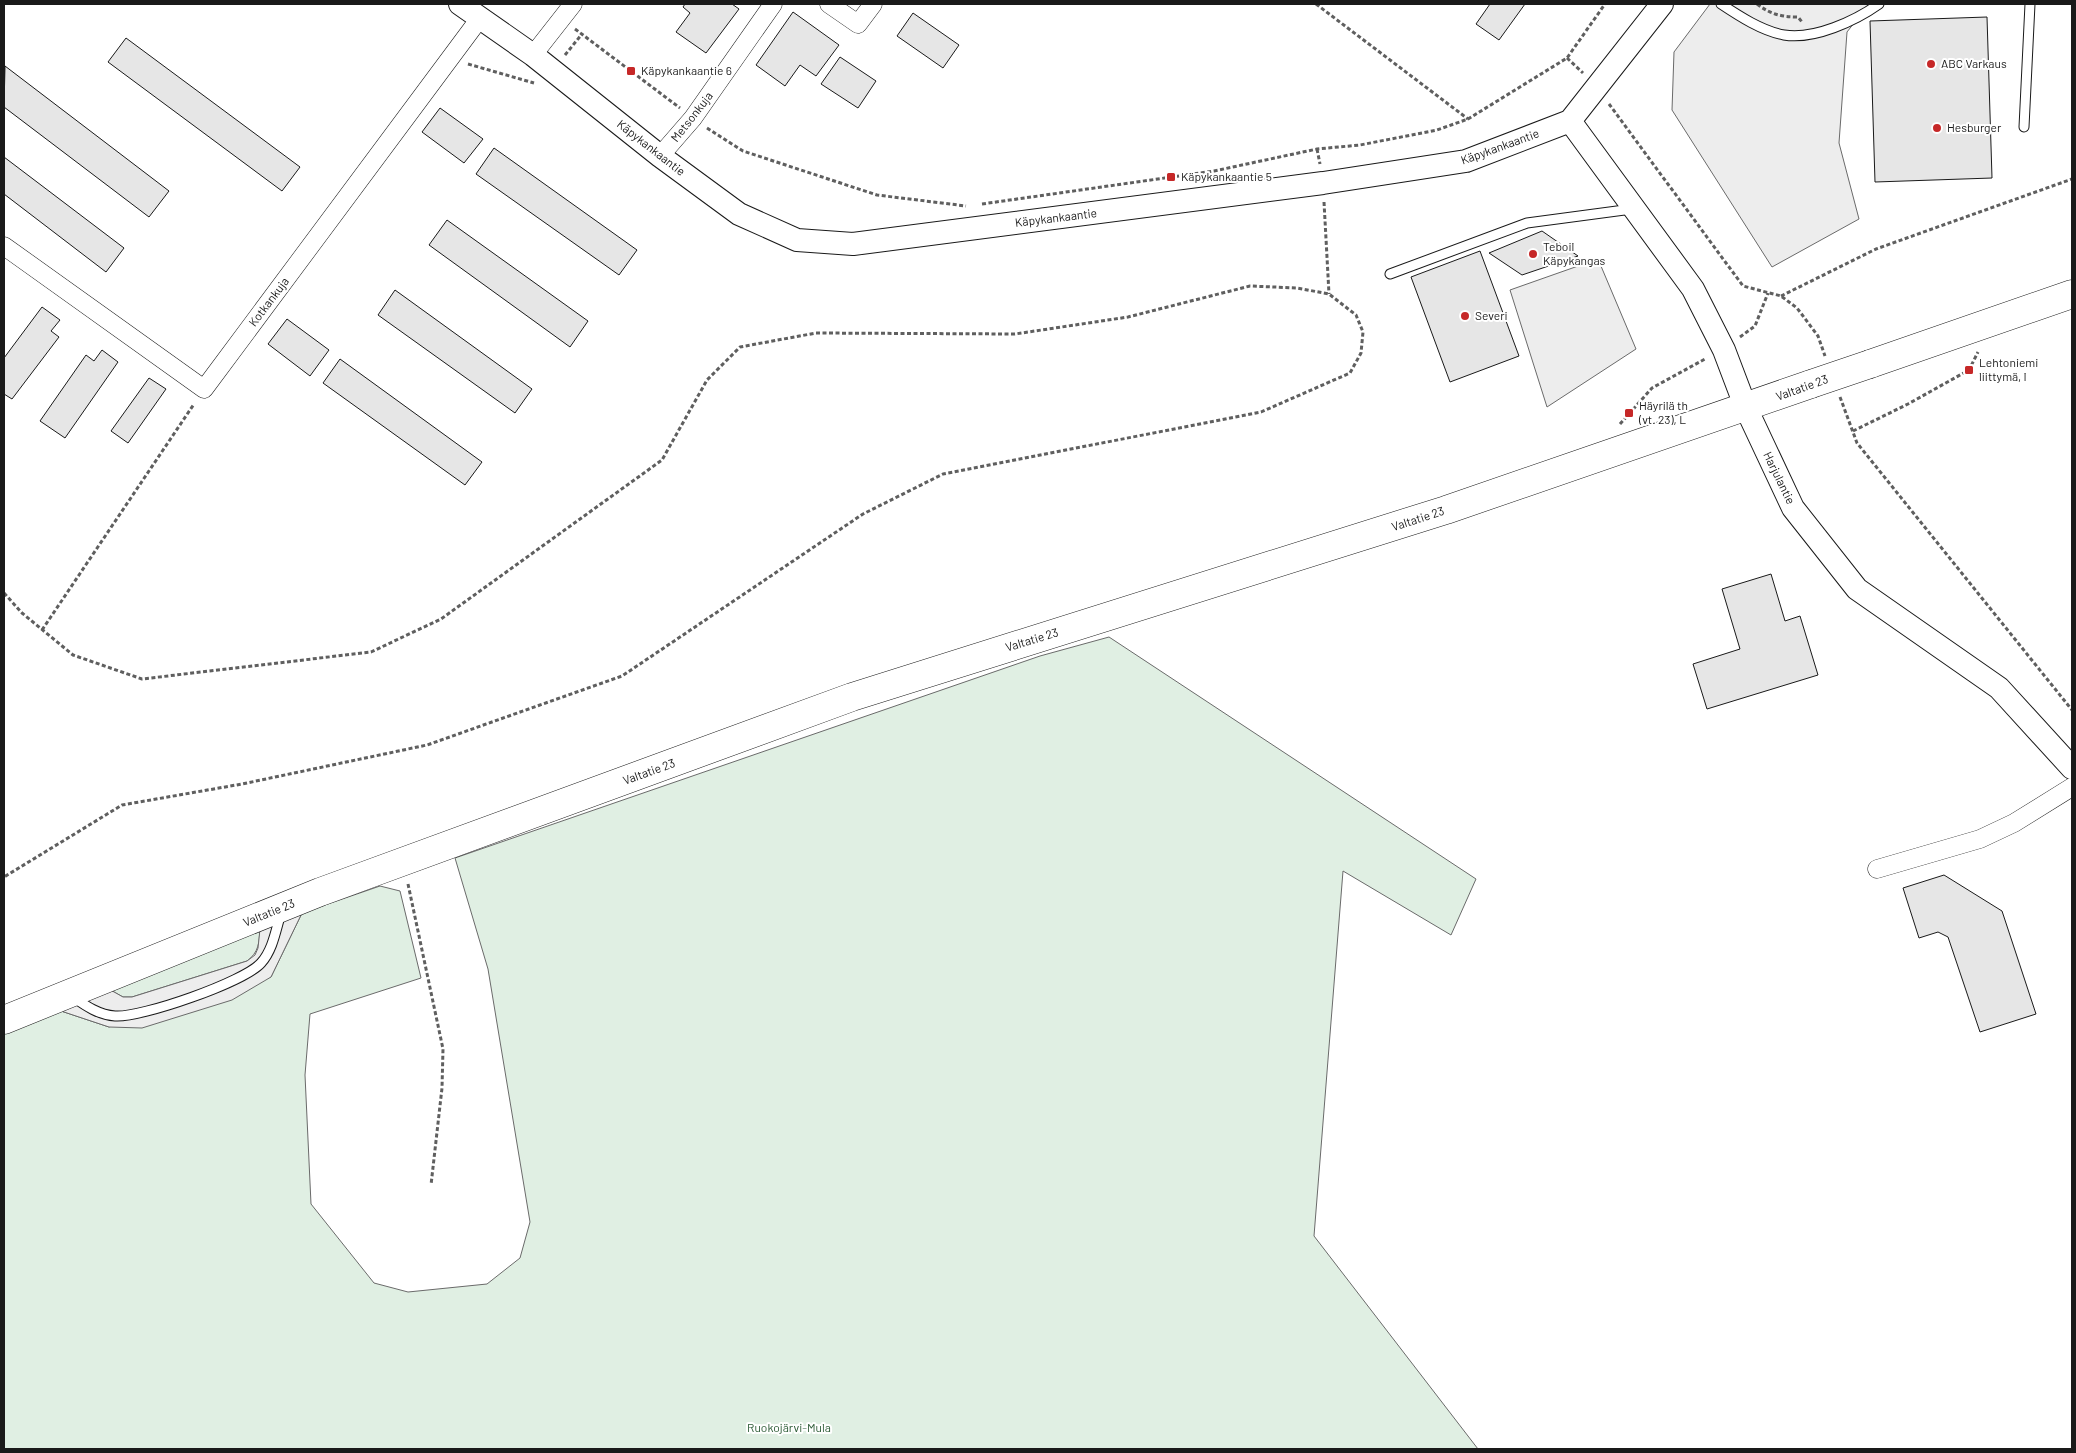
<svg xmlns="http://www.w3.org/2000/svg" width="2076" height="1453" font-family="Barlow,sans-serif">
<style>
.green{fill:#e0efe3;stroke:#6a6a6a}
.parking{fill:#ededed;stroke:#6a6a6a}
.building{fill:#e6e6e6;stroke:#1a1a1a}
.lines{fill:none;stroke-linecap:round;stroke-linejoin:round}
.service-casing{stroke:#1a1a1a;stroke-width:11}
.minor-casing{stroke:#1a1a1a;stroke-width:19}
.tertiary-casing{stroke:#1a1a1a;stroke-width:24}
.trunk-casing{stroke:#1a1a1a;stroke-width:29}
.path{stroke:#5f5f5f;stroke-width:3;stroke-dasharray:4 2.5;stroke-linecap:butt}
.service{stroke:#fff;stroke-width:9}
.minor{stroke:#fff;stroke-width:18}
.tertiary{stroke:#fff;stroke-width:22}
.trunk{stroke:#fff;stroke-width:28}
.trunk-bridge-casing{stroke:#1a1a1a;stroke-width:29;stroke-linecap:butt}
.trunk-bridge{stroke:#fff;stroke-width:28}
.poi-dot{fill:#c62828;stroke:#fff;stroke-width:2}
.labels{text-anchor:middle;stroke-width:4;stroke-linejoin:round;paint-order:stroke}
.poi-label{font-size:12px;fill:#1a1a1a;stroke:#fff;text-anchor:start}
.street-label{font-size:12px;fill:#1a1a1a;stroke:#fff}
.park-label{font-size:12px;fill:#2b5a34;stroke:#fff}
</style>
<rect width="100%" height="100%" fill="#fff"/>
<g class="green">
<polygon points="1109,637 1476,879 1451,935 1343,871 1314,1236 1478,1449 4,1449 4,1034 58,1010 109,1027 271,977 302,913 380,886 400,891 421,978 310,1014 305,1075 311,1204 374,1283 408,1292 487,1284 520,1258 530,1222 488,969 455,858 1040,656"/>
<path d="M260,929C259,943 259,952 247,961L132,997H123L107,988Z"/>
</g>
<g class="parking">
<polygon points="1710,4 1869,4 1847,32 1839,143 1859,219 1772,267 1672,110 1674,52"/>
<polygon points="1598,259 1636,349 1547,407 1510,290"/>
<polygon points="302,913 271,977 232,1000 142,1028 109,1027 58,1010 107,988 123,997 132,997 247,961 255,955 258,948 260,929"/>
</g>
<g class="building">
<polygon points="685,4 732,4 739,9 706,53 676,32 690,13 683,7"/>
<polygon points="1490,4 1525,4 1499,40 1476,24"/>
<polygon points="793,12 839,45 816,76 800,65 785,86 756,65"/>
<polygon points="913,13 959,45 943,68 897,36"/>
<polygon points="1987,17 1992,178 1875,182 1870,21"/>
<polygon points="126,38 300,167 282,191 108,62"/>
<polygon points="840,57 876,81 858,108 821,84"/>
<polygon points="5,66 169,191 149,217 4,107"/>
<polygon points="440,108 483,139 464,163 422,132"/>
<polygon points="494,148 637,250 619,275 476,174"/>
<polygon points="4,157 124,248 106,272 4,194"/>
<polygon points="447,220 588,321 570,347 429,245"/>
<polygon points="1542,231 1578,256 1522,275 1489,253"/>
<polygon points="1480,251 1519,356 1450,382 1411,277"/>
<polygon points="395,290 532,389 515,413 378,315"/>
<polygon points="42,307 60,320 51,331 59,337 12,399 4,394 4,358"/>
<polygon points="287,319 329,350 310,376 268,344"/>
<polygon points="102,350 118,362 65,438 40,421 86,355 94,361"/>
<polygon points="340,359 482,462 465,485 323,383"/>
<polygon points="149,378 166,389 128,443 111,431"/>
<polygon points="1771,574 1785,621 1800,616 1818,675 1707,709 1693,664 1740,649 1722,589"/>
<polygon points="1944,875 2002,911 2036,1014 1980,1032 1948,937 1938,932 1919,938 1903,888"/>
</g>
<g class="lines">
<defs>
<g id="service">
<path d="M1721,4C1739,16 1762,31 1784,35C1814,40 1855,21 1879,4"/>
<polyline points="2024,127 2030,4"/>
<polyline points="1390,274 1527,223 1632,209"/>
<path d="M73,997C86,1006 99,1015 115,1016C141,1018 244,982 261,963C273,950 276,929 281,913"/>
</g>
<g id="minor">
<polyline points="829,4 858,24 873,4"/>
<polyline points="533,55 573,4"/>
<polyline points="660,156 693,118 773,4"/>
<polyline points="4,246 204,389 480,18"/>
<polyline points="1877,869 1980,839 2014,823 2072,787"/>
</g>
<g id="tertiary">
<polyline points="460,4 533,55 660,156 739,214 797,240 853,244 1323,183 1466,161 1570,121 1662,4"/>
<polyline points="1570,121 1693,289 1724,350 1746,408 1793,508 1857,589 1999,688 2072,768"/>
</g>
<g id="trunk">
<polyline points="1870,364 2072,294"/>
<polyline points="4,1020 320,892 852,697 1446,510 1811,384"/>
</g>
</defs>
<use href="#service" class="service-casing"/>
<use href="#minor" class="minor-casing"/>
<use href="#tertiary" class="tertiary-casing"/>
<use href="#trunk" class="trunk-casing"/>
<g class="path">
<polyline points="1316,4 1468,119"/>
<path d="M1757,4C1770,14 1781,17 1798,17L1802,22"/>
<polyline points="575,29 680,108"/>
<polyline points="565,55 582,34"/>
<polyline points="1567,58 1583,73"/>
<polyline points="468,64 534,83"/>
<polyline points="1609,104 1743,286 1781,296 1797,308 1818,336 1825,356"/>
<polyline points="707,128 743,151 877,195 966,206"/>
<polyline points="1317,149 1320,164"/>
<polyline points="1324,202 1329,294"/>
<polyline points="982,204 1214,171 1317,149 1360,145 1437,130 1468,119 1567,58 1605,4"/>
<polyline points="1781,296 1876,249 2072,179"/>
<polyline points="1740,337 1755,326 1768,293"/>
<polyline points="1840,397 1857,443 2072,710"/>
<polyline points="1620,424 1652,388 1705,359"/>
<polyline points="1853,431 1908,404 1969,370 1978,352"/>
<polyline points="4,593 22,613 73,655 142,679 371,652 441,619 662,460 707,380 740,347 816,333 1015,334 1128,317 1250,286 1297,288 1329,294 1356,315 1363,332 1361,353 1350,373 1261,412 943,474 863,514 622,676 427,745 242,784 122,805 4,877"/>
<polyline points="42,630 194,404"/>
<polyline points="408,884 443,1049 442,1088 431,1185"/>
</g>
<use href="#service" class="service"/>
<use href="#minor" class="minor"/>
<use href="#tertiary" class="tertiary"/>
<use href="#trunk" class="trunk"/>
<defs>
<polyline id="trunk-bridge" points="1811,384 1870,364"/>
</defs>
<use href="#trunk-bridge" class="trunk-bridge-casing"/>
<use href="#trunk-bridge" class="trunk-bridge"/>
</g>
<g class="poi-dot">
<circle cx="1931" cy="64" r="5"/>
<rect x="626" y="66" width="10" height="10" rx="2.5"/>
<circle cx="1937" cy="128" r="5"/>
<rect x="1166" y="172" width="10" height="10" rx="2.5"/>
<circle cx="1533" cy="254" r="5"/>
<circle cx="1465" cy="316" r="5"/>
<rect x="1964" y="365" width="10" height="10" rx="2.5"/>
<rect x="1624" y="408" width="10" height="10" rx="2.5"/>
</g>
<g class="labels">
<g class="poi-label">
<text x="1941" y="68">ABC Varkaus</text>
<text x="641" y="75">Käpykankaantie 6</text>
<text x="1947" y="132">Hesburger</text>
<text x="1181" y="181">Käpykankaantie 5</text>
<text x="1543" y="251">Teboil<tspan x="1543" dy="14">Käpykangas</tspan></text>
<text x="1475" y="320">Severi</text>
<text x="1979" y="367">Lehtoniemi<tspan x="1979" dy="14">liittymä, I</tspan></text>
<text x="1639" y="410">Häyrilä th<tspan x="1639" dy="14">(vt. 23), L</tspan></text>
</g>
<g class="street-label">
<text transform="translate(692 117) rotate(-52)" y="4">Metsonkuja</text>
<text transform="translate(1500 147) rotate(-20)" y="4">Käpykankaantie</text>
<text transform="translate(651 148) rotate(38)" y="4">Käpykankaantie</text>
<text transform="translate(1056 218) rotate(-7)" y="4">Käpykankaantie</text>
<text transform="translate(269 302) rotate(-53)" y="4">Kotkankuja</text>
<text transform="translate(1802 388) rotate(-20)" y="4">Valtatie 23</text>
<text transform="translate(1779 478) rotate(64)" y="4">Harjulantie</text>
<text transform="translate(1418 519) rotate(-18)" y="4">Valtatie 23</text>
<text transform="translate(1032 640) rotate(-17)" y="4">Valtatie 23</text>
<text transform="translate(649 772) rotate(-20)" y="4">Valtatie 23</text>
<text transform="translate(269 913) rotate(-22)" y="4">Valtatie 23</text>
</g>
<g class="park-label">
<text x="789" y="1432">Ruokojärvi-Mula</text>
</g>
</g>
<rect width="2076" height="1453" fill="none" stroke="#1a1a1a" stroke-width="10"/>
</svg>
